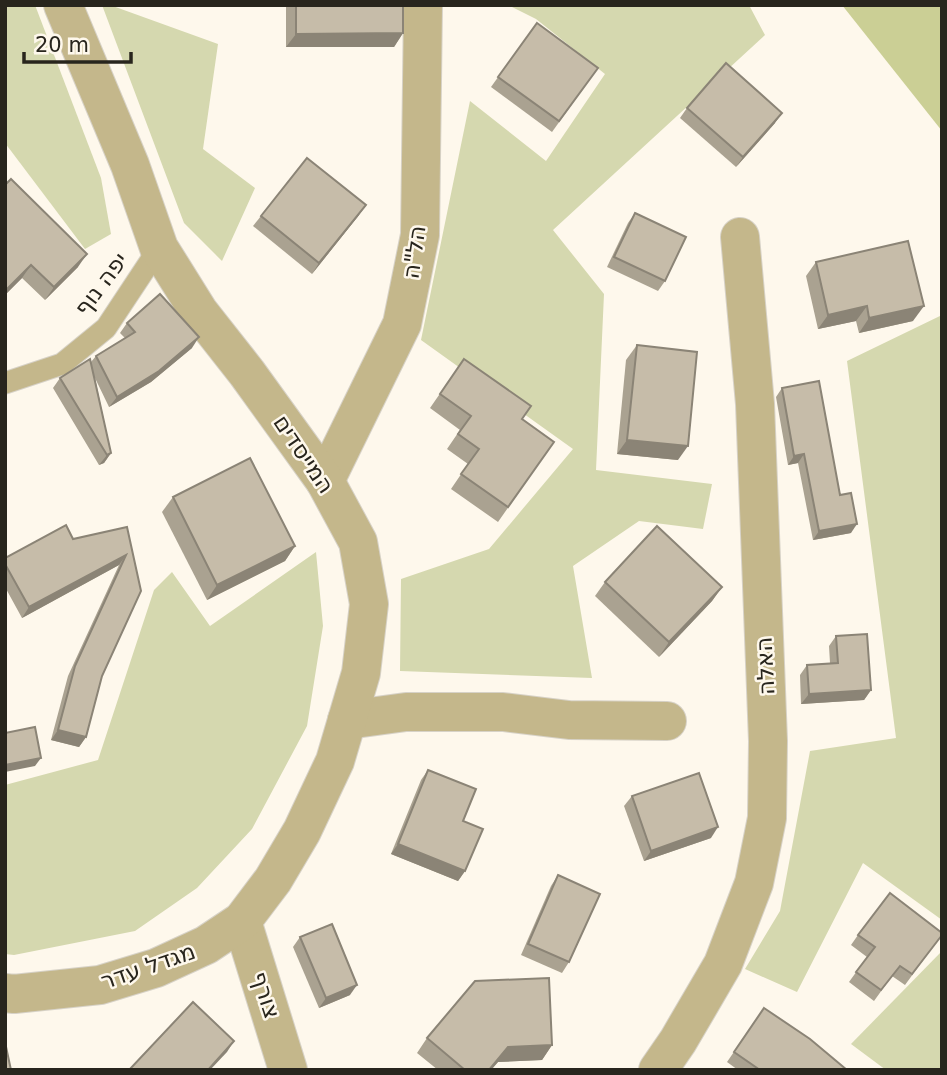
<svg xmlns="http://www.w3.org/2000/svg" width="947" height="1075" font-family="'DejaVu Sans',Heebo,sans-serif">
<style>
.green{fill:#d5d8af}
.forest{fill:#cbcf95}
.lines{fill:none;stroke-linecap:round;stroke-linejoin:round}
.service-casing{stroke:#d7d2c7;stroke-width:23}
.minor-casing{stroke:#d7d2c7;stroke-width:40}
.service{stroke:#c4b78b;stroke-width:21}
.minor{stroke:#c4b78b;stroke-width:38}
.wall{fill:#aaa291}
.shaded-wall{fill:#8b8476}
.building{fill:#c6bca9;stroke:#8b8476;stroke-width:2}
.labels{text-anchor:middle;stroke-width:5;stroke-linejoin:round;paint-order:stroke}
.street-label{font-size:23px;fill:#28251d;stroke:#fef8ec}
</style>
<rect width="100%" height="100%" fill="#fef8ec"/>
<g class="green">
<polygon points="5,5 35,5 101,178 111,234 85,249 5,143"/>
<polygon points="102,5 110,5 218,44 203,149 255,188 222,261 184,223"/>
<polygon points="508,5 749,5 765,35 553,230 604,294 596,470 712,484 703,529 639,521 573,566 592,678 400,671 401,579 489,549 573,449 421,340 470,101 546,161 605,74 536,19"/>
<polygon points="942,315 942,920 863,863 797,992 745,969 780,911 810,751 896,738 847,361"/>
<polygon points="316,552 323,626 307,726 252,829 197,888 135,931 14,955 5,954 5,785 98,760 154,590 172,572 210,626"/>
<polygon points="942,951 942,1070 886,1070 851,1044"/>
</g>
<polygon class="forest" points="842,5 942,5 942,131"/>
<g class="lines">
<defs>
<polyline id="service" points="5,383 62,364 106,328 159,248"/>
<g id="minor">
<polyline points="325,481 402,324 420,235 423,5"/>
<polyline points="347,720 406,712 503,712 569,720 667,721"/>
<polyline points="242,921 288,1070"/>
<polyline points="5,993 14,994 100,985 156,968 206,945 242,921 273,880 302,831 335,761 361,673 369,604 358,542 325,481 247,373 199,312 159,248 130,165 63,5"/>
<polyline points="658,1070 678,1041 723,964 754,883 767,818 768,741 755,404 740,237"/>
</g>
</defs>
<use href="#service" class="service-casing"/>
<use href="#minor" class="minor-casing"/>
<use href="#service" class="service"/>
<use href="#minor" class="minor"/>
</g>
<g class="wall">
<polygon points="286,5 403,5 403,33 394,47 286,47"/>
<polygon points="537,23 598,68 552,132 491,87"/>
<polygon points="687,108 775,123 736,167 680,118"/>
<polygon points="5,185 78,267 45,300 22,278 5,295"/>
<polygon points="635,213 665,281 658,291 607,267 628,223"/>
<polygon points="359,215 312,274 253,226 261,216"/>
<polygon points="816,262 913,321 859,333 856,321 818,329 806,276"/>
<polygon points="127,323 192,348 151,382 109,407 95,378 111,453 104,463 99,465 53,388 60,378 91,362 96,356 125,338 120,333"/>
<polygon points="637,345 678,460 617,454 626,360"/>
<polygon points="464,359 522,419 554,442 498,522 451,489 468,464 447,449 460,430 430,408"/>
<polygon points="782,388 840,495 851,533 813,540 798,463 788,465 776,397"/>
<polygon points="173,497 295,546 285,561 207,600 162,512"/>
<polygon points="127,527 141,591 102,676 86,737 79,747 51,740 68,676 119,565 22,618 5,587 5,558 73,539"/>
<polygon points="605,582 722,587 712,601 659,657 595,596"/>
<polygon points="836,636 871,690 864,700 801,704 800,675 807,665 830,663 829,646"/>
<polygon points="428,770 463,821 465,871 458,881 391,854 421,780"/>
<polygon points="632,796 711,838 644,861 624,806"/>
<polygon points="558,875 569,962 562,973 521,955 551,886"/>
<polygon points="858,935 935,944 905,985 892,976 874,1001 849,982 867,957 851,945"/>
<polygon points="300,937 350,995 319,1008 293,947"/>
<polygon points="764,1008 847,1070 738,1070 727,1062"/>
<polygon points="427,1038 552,1045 542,1060 498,1062 491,1070 438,1070 417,1053"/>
</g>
<g class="shaded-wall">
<polygon points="403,33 394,47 286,47 296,34"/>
<polygon points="782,113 775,123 736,167 743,157"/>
<polygon points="366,205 359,215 312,274 319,263"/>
<polygon points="87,254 78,267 45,300 54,287"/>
<polygon points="31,265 22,278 5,295 5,292 7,289"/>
<polygon points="867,306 856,321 818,329 828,315"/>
<polygon points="924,306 913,321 859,333 869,318"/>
<polygon points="199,337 192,348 151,382 109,407 117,397"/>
<polygon points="627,440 688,446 678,460 617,454"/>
<polygon points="111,453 104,463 99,465 107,455"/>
<polygon points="804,454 798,463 788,465 794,456"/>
<polygon points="857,524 851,533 813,540 819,531"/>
<polygon points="295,546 285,561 207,600 217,585"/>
<polygon points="126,555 119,565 22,618 29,607"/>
<polygon points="722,587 712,601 659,657 669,642"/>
<polygon points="871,690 864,700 801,704 809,694"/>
<polygon points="58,730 86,737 79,747 51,740"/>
<polygon points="41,758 35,766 5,772 5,765"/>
<polygon points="718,827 711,838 644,861 651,851"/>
<polygon points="398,844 465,871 458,881 391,854"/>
<polygon points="357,985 350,995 319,1008 326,998"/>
<polygon points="234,1041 227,1052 210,1070 208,1070"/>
<polygon points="552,1045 542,1060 498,1062 491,1070 489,1070 508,1047"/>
</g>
<g class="building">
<polygon points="296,5 403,5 403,33 296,34"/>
<polygon points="537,23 598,68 559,121 498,77"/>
<polygon points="726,63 782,113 743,157 687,108"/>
<polygon points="307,158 366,205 319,263 261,216"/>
<polygon points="11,179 87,254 54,287 31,265 7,289 5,287 5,185"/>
<polygon points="635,213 686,237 665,281 614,257"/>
<polygon points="908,241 924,306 869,318 867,306 828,315 816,262"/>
<polygon points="160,294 199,337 159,371 117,397 96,356 135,332 127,323"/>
<polygon points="637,345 697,352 688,446 627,440"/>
<polygon points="90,359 111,453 107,455 60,378"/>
<polygon points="464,359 531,406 522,419 554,442 508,507 461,474 479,449 458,434 471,416 440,394"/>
<polygon points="819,381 840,495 851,493 857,524 819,531 804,454 794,456 782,388"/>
<polygon points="250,458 295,546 217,585 173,497"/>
<polygon points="66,525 73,539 127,527 141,591 102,676 86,737 58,730 75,666 126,555 29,607 5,564 5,558"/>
<polygon points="657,526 722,587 669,642 605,582"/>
<polygon points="867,634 871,690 809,694 807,665 838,663 836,636"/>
<polygon points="35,727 41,758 5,765 5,733"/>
<polygon points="428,770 476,789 463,821 483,829 465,871 398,844"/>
<polygon points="699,773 718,827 651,851 632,796"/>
<polygon points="558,875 600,894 569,962 528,944"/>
<polygon points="890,893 942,933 942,935 912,974 900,966 881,990 856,972 875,947 858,935"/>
<polygon points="332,924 357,985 326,998 300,937"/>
<polygon points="549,978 552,1045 508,1047 489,1070 465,1070 427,1038 475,981"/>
<polygon points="193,1002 234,1041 208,1070 129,1070"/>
<polygon points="764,1008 810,1039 847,1070 760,1070 734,1052"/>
<polygon points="5,1042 11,1070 5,1070"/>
</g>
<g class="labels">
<g class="street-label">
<text transform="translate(414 252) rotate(-82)" y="8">הל"ה</text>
<text transform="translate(101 284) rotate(-53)" y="8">יפה נוף</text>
<text transform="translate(304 454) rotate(56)" y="8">המייסדים</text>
<text transform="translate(765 666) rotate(-93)" y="8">האלה</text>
<text transform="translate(148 966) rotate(-19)" y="8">מגדל עדר</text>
<text transform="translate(266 995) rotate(72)" y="8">צורף</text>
</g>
</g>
<rect width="947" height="1075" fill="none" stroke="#28251d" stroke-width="14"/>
<path d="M24 52v10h107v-10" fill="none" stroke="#28251d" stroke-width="3.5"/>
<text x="35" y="52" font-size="21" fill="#28251d" stroke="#fef8ec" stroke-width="5" paint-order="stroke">20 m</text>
</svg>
